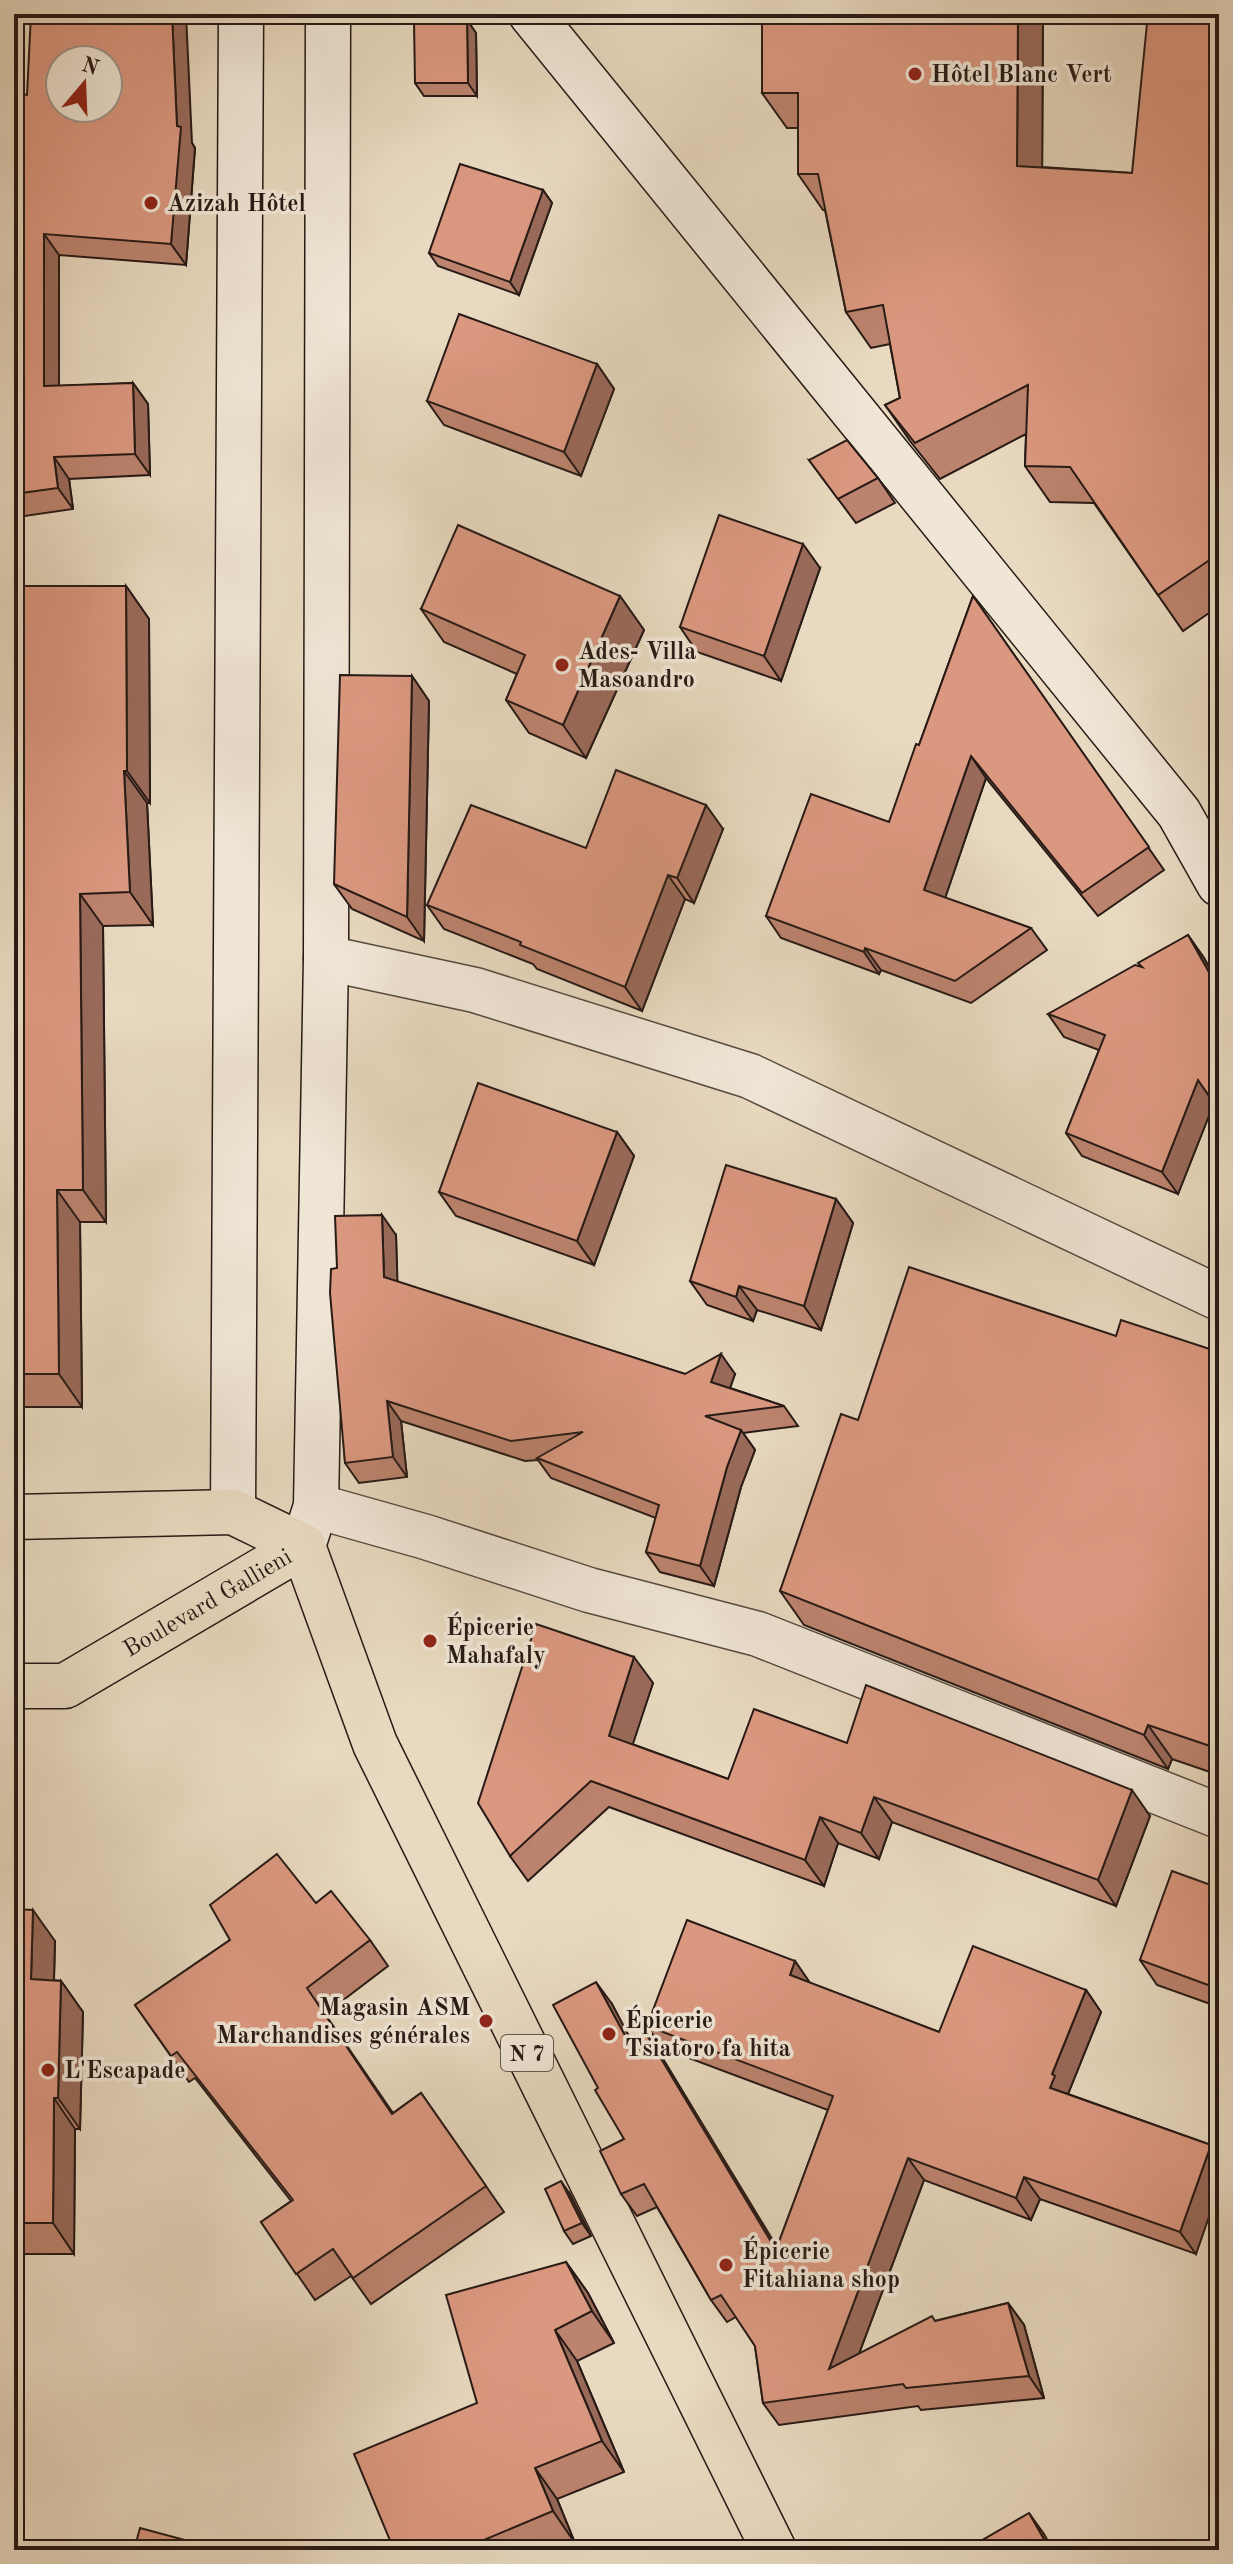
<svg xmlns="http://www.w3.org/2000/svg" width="1233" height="2564" font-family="'Old Standard TT',serif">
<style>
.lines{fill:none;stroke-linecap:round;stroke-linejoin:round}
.street-casing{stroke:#574a40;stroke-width:47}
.secondary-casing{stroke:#271a15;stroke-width:47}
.primary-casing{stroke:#271a15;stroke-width:47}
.street{stroke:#f0e6d6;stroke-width:44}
.secondary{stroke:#f0e6d6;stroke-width:44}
.primary{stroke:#e8d9c0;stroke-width:44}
.wall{fill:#bc836e;stroke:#271a15;stroke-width:2}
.shaded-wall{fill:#996a5a;stroke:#271a15;stroke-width:2}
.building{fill:#db9880;stroke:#271a15;stroke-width:2;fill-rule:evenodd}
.poi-dot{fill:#8f2418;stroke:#f0e6d6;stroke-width:3}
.labels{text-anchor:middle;stroke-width:7;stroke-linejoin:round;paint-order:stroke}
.shield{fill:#f0e6d6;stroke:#63574f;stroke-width:2}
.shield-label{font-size:22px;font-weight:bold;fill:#271a15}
.poi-label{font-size:24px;font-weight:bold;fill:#271a15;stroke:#f0e6d6;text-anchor:start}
.street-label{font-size:24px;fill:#271a15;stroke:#f0e6d6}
</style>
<rect width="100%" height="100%" fill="#e8d9c0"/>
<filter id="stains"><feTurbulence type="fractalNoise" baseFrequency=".0025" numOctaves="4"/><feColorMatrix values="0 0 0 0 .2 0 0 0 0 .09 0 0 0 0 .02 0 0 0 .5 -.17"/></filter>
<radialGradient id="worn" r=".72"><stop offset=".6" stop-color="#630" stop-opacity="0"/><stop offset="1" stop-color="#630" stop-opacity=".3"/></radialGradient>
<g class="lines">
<defs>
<g id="street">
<polyline points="326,958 475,990 750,1076 1219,1298"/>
<polyline points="316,1506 426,1537 589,1590 758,1634 1219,1816"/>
</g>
<g id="secondary">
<polyline points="531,14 1179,813 1219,884"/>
<polyline points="233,1512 241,14"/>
<polyline points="303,1546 316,1506 326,958 328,14"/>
</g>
<g id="primary">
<polyline points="14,1517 233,1512 303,1546"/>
<polyline points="303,1546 375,1744 774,2550"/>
<path id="s1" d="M14,1686H65L303,1546"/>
</g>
</defs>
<use href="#street" class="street-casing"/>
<use href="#secondary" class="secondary-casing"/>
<use href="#primary" class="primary-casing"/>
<use href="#street" class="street"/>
<use href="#secondary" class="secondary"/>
<use href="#primary" class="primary"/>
</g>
<g class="wall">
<polygon points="1043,14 1042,167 1132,173 1219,14 1219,606 1183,631 1094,503 1050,502 1025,466 1026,434 940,479 910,441 885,405 900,398 890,344 871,348 846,312 825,210 823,210 798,174 798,128 787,128 762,93"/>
<polygon points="467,20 476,33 477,96 424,96 415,83"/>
<polygon points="14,92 192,143 195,148 186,265 59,255 59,386 133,383 148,404 150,475 69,479 73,509 18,517 14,511"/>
<polygon points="543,190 552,203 519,295 438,266 429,253"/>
<polygon points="597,364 614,389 581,476 444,425 427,401"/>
<polygon points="809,460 878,478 895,503 856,523"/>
<polygon points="820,568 781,681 697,652 680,627"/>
<polygon points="14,586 126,586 149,619 150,803 147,803 153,925 103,926 106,1222 80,1222 82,1407 14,1407"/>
<polygon points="620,596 644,630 586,758 529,733 506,700 517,674 444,642 421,609"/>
<polygon points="973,596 1164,870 1098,916 986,778 945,898 1031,928 1047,950 971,1003 881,970 879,974 781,938 766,916 889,822 919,745"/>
<polygon points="412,676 429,701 424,941 352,909 334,884"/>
<polygon points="723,829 694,903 685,899 642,1011 537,969 533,964 444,929 427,905 586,848"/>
<polygon points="1188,935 1204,958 1219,985 1219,1110 1214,1103 1178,1194 1082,1156 1066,1133 1099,1050 1064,1037 1048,1014 1141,967"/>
<polygon points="617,1132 634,1156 594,1265 456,1216 439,1192"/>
<polygon points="836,1199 853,1223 821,1330 757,1310 753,1321 707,1305 690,1281"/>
<polygon points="396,1235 397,1282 685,1374 735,1374 730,1388 784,1406 798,1426 743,1433 755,1450 741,1487 714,1586 660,1572 646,1552 656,1518 551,1478 538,1460 525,1461 401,1421 407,1477 359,1483 345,1463 337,1268"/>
<polygon points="1116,1336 1219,1352 1219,1775 1172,1759 1168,1769 804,1625 780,1591 858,1420"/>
<polygon points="653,1683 632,1744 728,1779 847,1743 1150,1816 1116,1906 892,1822 879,1859 838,1843 824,1886 609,1807 528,1881 510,1856"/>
<polygon points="1219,1888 1219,2007 1157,1985 1140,1960"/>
<polygon points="316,1903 370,1940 388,1966 325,2014 393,2113 421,2093 504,2212 371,2304 351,2276 315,2300 261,2222 291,2201 195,2078 189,2082 135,2005 230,1940"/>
<polygon points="14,1909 55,1941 54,1980 61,1981 83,2012 80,2129 75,2129 74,2254 14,2254"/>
<polygon points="795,1961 810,1983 939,2032 1086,1990 1101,2012 1068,2094 1211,2145 1196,2254 1040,2199 1031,2220 924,2180 859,2354 935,2321 1008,2303 1024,2325 1044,2398 921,2410 918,2406 779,2425 763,2403 755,2346 736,2317 727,2322 711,2300 657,2207 637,2216 621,2194 624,2139 598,2088 612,2004 637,2052 660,2054 777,2247 828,2110 662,2048 647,2026"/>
<polygon points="570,2194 591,2236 573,2244 564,2231"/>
<polygon points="566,2262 588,2293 614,2343 577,2361 624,2472 557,2499 575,2543 558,2550 394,2550 477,2403"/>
</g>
<g class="shaded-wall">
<polygon points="172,14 186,14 192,143 195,148 186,265 171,244 177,126"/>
<polygon points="1018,14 1043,14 1042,202 1017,166"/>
<polygon points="467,20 476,33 477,96 468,83"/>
<polygon points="543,190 552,203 519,295 510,282"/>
<polygon points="44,234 59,255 59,407 44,386"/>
<polygon points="597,364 614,389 581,476 564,452"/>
<polygon points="133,383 148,404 150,475 135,454"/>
<polygon points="54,457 69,479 73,509 58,488"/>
<polygon points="803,544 820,568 781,681 764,656"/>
<polygon points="126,586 149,619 150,803 127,771"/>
<polygon points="620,596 644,630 586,758 563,725"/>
<polygon points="412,676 429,701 424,941 407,917"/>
<polygon points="971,756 986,778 940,913 924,890"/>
<polygon points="124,771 147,803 153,925 130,892"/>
<polygon points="706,805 723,829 694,903 677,878"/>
<polygon points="668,875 685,899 642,1011 625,987"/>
<polygon points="80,894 103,926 106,1222 83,1190"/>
<polygon points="1188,935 1204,958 1219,985 1219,990"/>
<polygon points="865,948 881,970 879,974 864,952"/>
<polygon points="1198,1080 1214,1103 1178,1194 1162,1172"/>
<polygon points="617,1132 634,1156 594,1265 577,1241"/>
<polygon points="57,1190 80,1222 82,1407 59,1374"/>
<polygon points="836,1199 853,1223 821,1330 804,1306"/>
<polygon points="382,1215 396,1235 398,1297 384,1277"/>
<polygon points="739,1286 757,1310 753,1321 736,1297"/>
<polygon points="721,1354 735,1374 725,1402 711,1382"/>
<polygon points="387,1401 401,1421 407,1477 393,1457"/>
<polygon points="741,1430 755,1450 741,1487 714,1586 700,1566 727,1467"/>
<polygon points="634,1657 653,1683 627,1762 609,1736"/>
<polygon points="1148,1725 1172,1759 1168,1769 1144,1735"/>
<polygon points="1132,1790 1150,1816 1116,1906 1098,1880"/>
<polygon points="874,1797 892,1822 879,1859 861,1833"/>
<polygon points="820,1817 838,1843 824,1886 805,1860"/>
<polygon points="33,1910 55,1941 53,2010 31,1979"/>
<polygon points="795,1961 810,1983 790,1975"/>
<polygon points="61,1981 83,2012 80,2129 58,2098"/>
<polygon points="596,1982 612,2004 651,2078 636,2056"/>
<polygon points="1086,1990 1101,2012 1068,2094 1050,2088 1052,2074"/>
<polygon points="645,2032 660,2054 791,2272 776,2250"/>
<polygon points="54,2098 75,2129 74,2254 53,2223"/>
<polygon points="1211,2145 1219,2156 1219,2188 1196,2254 1180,2232"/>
<polygon points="908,2158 924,2180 845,2391 829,2369"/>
<polygon points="1024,2177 1040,2199 1031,2220 1016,2198"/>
<polygon points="561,2181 570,2194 591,2236 582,2223"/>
<polygon points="566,2262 588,2293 614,2343 592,2311"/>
<polygon points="1008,2303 1024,2325 1044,2398 1029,2376"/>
<polygon points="555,2330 577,2361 624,2472 602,2441"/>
<polygon points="535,2468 557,2499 575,2543 553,2511"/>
<polygon points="1029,2513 1044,2534 1053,2550 1050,2550"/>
</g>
<g class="building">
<path d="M31,14H172L177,126L181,127L171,244L44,234V386L133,383L135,454L54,457L58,488L14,494V92L27,95ZM60,60H108V108H60Z"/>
<polygon points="762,14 1018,14 1017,166 1132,173 1148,14 1219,14 1219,570 1211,559 1158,595 1070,467 1025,466 1028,385 915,443 885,405 900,398 883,305 846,312 818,174 798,174 798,93 762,93"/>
<polygon points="467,20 468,83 415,83 414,21"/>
<polygon points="460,164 543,190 510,282 429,253"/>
<polygon points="459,314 597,364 564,452 427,401"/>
<polygon points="847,440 878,478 838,499 809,460"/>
<polygon points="719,515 803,544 764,656 680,627"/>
<polygon points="458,525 620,596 563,725 506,700 525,655 421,609"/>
<polygon points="14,586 126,586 127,771 124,771 130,892 80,894 83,1190 57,1190 59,1374 14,1374"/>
<polygon points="973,596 1149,847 1082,893 971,756 924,890 1031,928 955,981 865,948 864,952 766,916 811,794 889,822 916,744 919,745"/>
<polygon points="340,675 412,676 407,917 334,884"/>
<polygon points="616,770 706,805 677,878 668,875 625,987 520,945 521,942 427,905 471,805 586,848"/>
<polygon points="1188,935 1219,990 1219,1110 1198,1080 1162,1172 1066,1133 1105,1035 1048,1014 1135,965 1142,967 1138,963"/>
<polygon points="478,1083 617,1132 577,1241 439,1192"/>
<polygon points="726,1165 836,1199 804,1306 739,1286 736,1297 690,1281"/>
<polygon points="382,1215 384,1277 685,1374 721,1354 711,1382 784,1406 705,1416 741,1430 727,1467 700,1566 646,1552 659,1505 537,1458 583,1432 511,1441 387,1401 393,1457 345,1463 330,1293 331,1269 337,1268 335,1216"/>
<polygon points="909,1267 1116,1336 1121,1320 1219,1352 1219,1749 1148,1725 1144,1735 780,1591 841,1414 858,1420"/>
<polygon points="536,1624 634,1657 609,1736 728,1779 754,1709 847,1743 866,1685 1132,1790 1098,1880 874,1797 861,1833 820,1817 805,1860 591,1781 510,1856 478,1803"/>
<polygon points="277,1854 316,1903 331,1891 370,1940 307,1988 392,2114 421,2093 486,2186 353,2278 333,2249 296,2274 261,2222 293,2200 177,2052 171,2056 135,2005 230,1940 210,1905"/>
<polygon points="1172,1871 1219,1888 1219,1989 1140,1960"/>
<polygon points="14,1909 33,1910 31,1979 61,1981 58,2098 54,2098 53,2223 14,2223"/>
<polygon points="687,1920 795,1961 790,1975 939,2032 973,1946 1086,1990 1052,2074 1055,2076 1050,2088 1211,2145 1180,2232 1024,2177 1016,2198 908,2158 829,2369 932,2316 935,2321 1008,2303 1029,2376 906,2388 903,2384 763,2403 755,2346 721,2295 711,2300 644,2184 621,2194 600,2151 624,2139 595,2090 598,2088 553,2005 596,1982 636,2056 645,2032 776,2250 833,2096 647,2026"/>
<polygon points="561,2181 582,2223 564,2231 545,2189"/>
<polygon points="566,2262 592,2311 555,2330 602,2441 535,2468 553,2511 460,2550 394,2550 354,2454 477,2403 446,2295"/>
<polygon points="1029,2513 1050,2550 965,2550"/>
<polygon points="140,2528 222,2550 134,2550"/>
<polygon points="1073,2543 1079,2550 1064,2550"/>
</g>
<g class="poi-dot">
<circle cx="915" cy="74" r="8"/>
<circle cx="151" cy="203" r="8"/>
<circle cx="562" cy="665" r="8"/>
<circle cx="430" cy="1641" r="8"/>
<circle cx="486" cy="2021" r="8"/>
<circle cx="609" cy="2034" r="8"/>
<circle cx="48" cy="2070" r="8"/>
<circle cx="726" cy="2265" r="8"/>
</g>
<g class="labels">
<rect class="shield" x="501" y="2035" width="52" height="36" rx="6"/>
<g class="shield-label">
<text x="527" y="2061">N 7</text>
</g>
<g class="poi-label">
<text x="931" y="82">Hôtel Blanc Vert</text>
<text x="167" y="211">Azizah Hôtel</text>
<text x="578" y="659">Ades- Villa<tspan x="578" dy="28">Masoandro</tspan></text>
<text x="446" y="1635">Épicerie<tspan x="446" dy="28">Mahafaly</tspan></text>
<text x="470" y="2015" text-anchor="end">Magasin ASM<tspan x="470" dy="28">Marchandises générales</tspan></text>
<text x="625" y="2028">Épicerie<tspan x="625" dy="28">Tsiatoro fa hita</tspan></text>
<text x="64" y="2078">L'Escapade</text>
<text x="742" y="2259">Épicerie<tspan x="742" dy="28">Fitahiana shop</tspan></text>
</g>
<g class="street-label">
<text dy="8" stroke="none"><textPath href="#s1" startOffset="216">Boulevard Gallieni</textPath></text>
</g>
</g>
<rect width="1233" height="2564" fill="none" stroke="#e8d9c0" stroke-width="48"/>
<rect x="16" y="16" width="1201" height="2532" fill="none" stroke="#271a15" stroke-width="4"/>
<rect x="24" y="24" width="1185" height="2516" fill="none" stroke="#271a15" stroke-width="2"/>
<g transform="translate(84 84) rotate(19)"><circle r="38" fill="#f0e6d6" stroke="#a09489" stroke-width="2"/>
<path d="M0-6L14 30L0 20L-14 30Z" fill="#8f2418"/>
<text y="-12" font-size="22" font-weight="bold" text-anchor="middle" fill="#271a15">N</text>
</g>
<rect width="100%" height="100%" filter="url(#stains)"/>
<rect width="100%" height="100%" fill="url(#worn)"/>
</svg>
